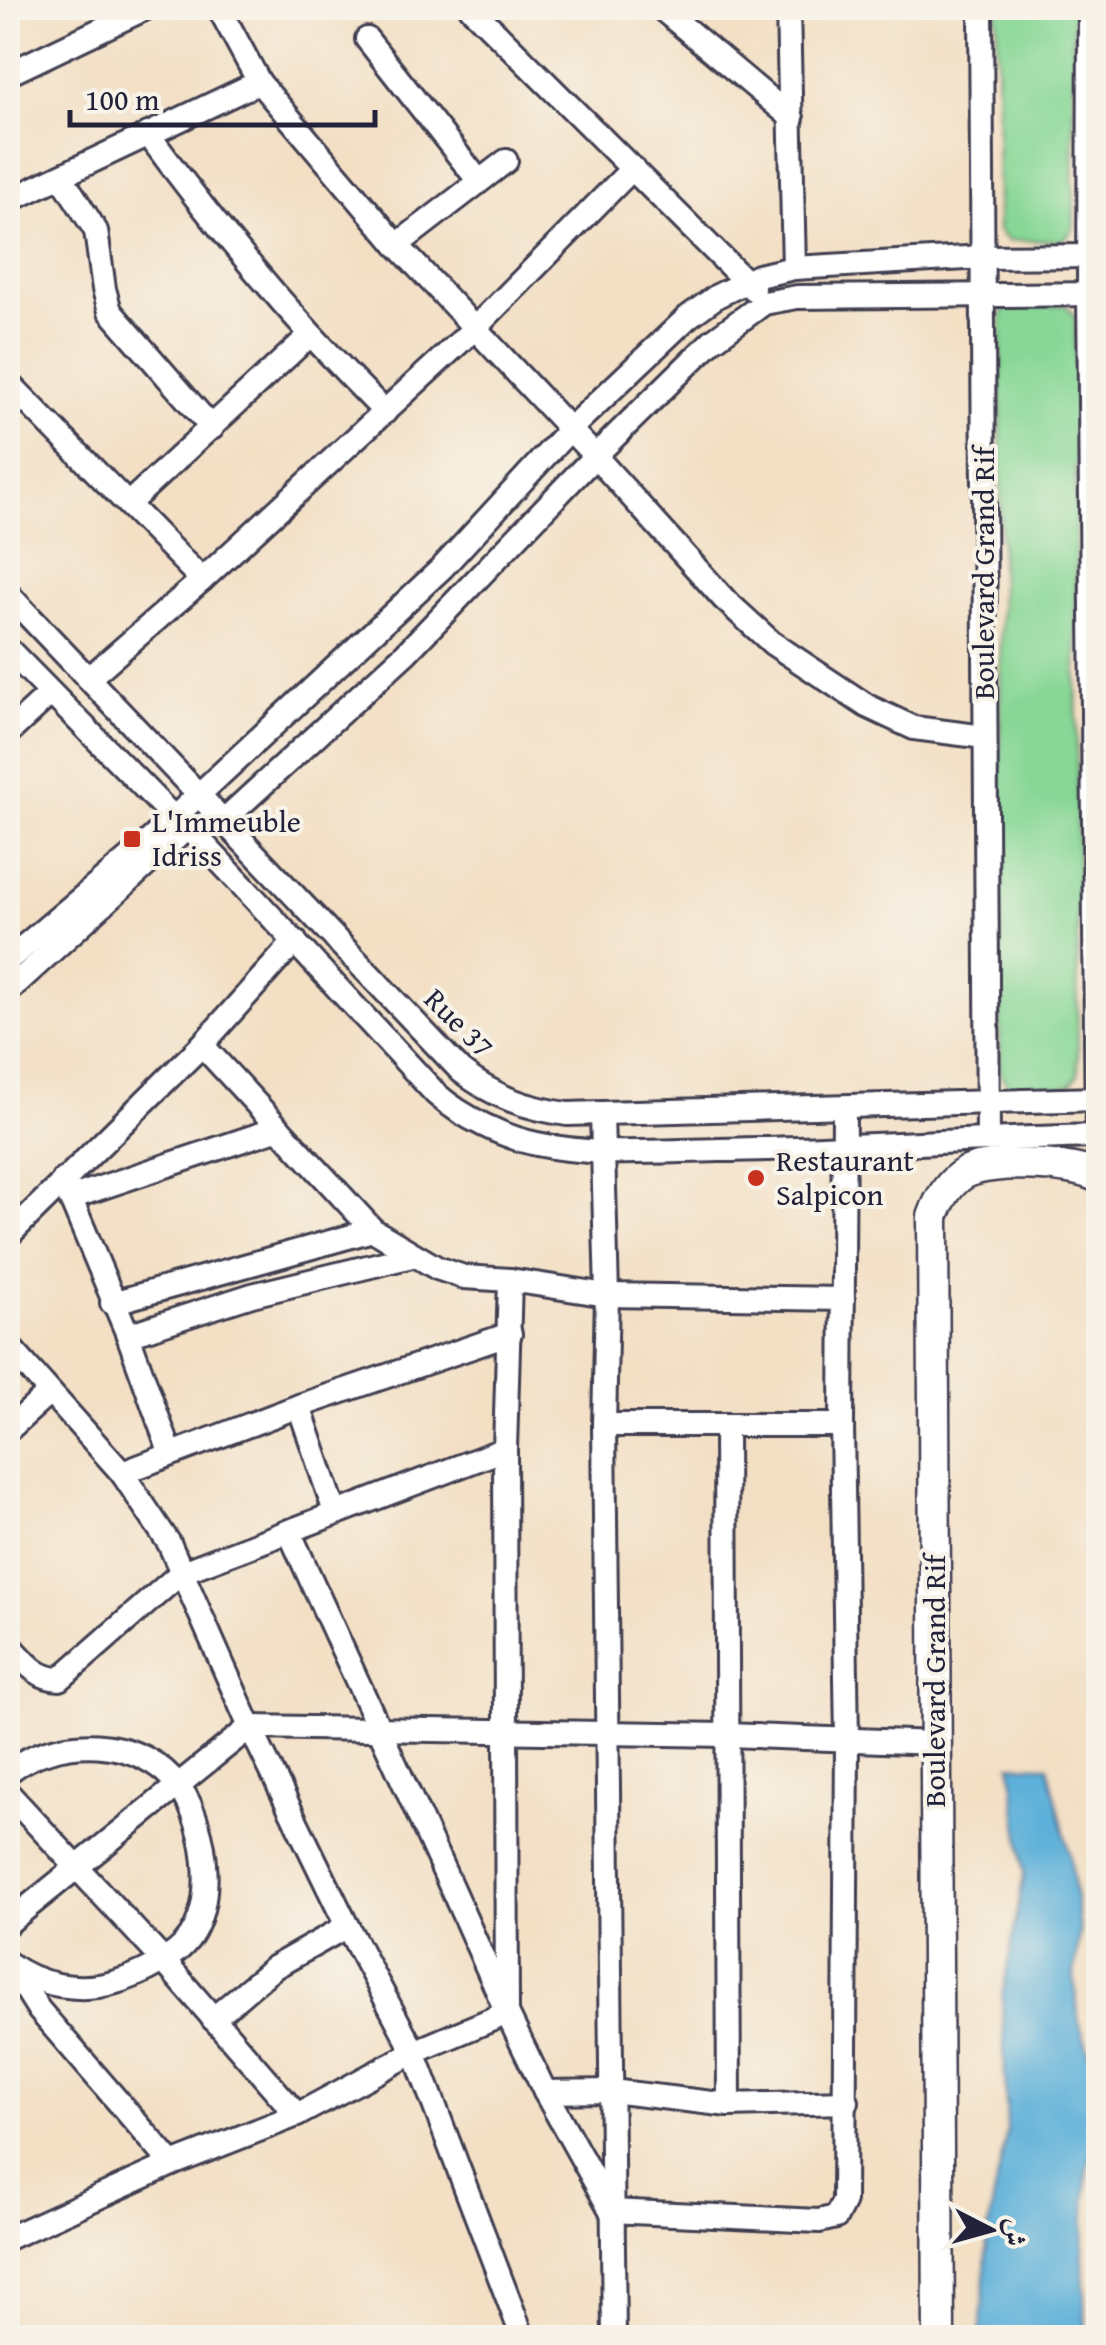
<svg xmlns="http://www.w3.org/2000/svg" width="1106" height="2345" font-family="'Gentium Book Plus',Amiri,serif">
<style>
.green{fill:#88d796;stroke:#557c68;stroke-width:2.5}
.water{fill:#5db0d9;stroke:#40698a;stroke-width:2.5}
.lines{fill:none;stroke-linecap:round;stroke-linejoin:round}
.minor-casing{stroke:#413e50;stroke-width:28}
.major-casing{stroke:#413e50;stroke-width:35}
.minor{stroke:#fff;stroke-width:22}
.major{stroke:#fff;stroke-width:30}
.poi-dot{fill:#c8321e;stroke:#f7f3e8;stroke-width:4}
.labels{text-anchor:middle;stroke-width:8;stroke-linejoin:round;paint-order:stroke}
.street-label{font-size:30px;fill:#22223b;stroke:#f7f3e8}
.poi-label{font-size:30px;fill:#22223b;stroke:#f7f3e8;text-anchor:start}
</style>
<rect width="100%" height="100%" fill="#f7f3e8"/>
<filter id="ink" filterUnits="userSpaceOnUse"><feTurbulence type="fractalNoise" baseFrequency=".01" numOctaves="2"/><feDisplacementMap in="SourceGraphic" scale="20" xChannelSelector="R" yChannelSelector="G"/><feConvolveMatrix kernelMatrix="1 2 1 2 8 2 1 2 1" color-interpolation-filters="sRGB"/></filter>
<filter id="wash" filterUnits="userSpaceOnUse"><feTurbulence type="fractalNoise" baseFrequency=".0048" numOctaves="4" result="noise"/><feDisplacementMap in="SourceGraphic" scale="40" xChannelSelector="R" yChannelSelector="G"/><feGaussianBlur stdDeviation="2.25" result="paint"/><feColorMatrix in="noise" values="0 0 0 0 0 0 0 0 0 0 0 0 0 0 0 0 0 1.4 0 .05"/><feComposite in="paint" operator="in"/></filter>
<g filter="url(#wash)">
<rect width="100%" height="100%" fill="#f3dfc4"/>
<g class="green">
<polygon points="997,8 1073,8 1074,228 1064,240 1008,241 998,231"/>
<polygon points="1066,305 1075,317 1078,1074 1072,1083 1065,1086 1010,1088 1000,1074 1001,316 1005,309"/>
</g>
<polygon class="water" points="1011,1765 1048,1766 1070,1856 1080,1929 1074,1975 1079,2023 1098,2077 1098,2127 1087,2175 1083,2255 1086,2337 980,2337 988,2228 1007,2130 1002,1997 1024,1875"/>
</g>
<g filter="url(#ink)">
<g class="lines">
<defs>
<g id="minor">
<polyline points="219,8 259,82 397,245 595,456 724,599 772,643 867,706 914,728 985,737"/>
<polyline points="471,8 753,289"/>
<polyline points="661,8 792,118"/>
<polyline points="788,8 794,268"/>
<polyline points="981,8 988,1139"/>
<polyline points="1090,8 1089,294 1097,1136"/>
<polyline points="367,39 478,180"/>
<polyline points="8,74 146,8"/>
<path d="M148,134C220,233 298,325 385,412"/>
<polyline points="61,176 96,231 104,289 110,311 212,428"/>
<polyline points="8,201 259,82"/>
<polyline points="397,245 506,161"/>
<polyline points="8,382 202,580"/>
<polyline points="128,504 309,336"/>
<path d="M8,594L461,1071C494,1097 526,1108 567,1114L1098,1099"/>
<path d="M8,649L174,818L188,827L436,1094C462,1117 503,1137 537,1144C597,1157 659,1151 719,1150C846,1148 972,1139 1098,1136"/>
<polyline points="89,678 202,580 475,328 633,168"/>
<polyline points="8,733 50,694"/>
<polyline points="8,960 148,842 442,568 569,430 688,317 717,296 758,276 794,268 984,257 1098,256"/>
<polyline points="8,991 188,827 223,821 406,653 595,456 712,341 764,303 797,297 1098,294"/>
<polyline points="202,1045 373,1230 437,1268 464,1277 510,1280 607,1295 843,1299"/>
<polyline points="602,1114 607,1295 604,1425 614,2338"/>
<polyline points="63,1180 128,1335 170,1452"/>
<polyline points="70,1198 279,1128"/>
<polyline points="8,1236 202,1045 295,941"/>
<polyline points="510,1280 505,1449 507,2013 545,2092 609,2207"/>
<polyline points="112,1303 373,1230"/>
<polyline points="128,1335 252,1295 412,1256"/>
<polyline points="8,1345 122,1473 169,1543 250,1727 347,1926 414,2052 523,2338"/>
<polyline points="299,1406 335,1512"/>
<polyline points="604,1425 842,1425"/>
<polyline points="726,1427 729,2105"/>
<polyline points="8,1430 49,1393"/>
<polyline points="122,1473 299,1406 510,1334"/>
<path d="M8,1643C23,1659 36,1679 60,1679L182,1572L505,1449"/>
<path d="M8,1772C56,1734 141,1734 180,1788C208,1827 221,1917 177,1951C161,1964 137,1976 116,1982C80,1993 38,1986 8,1963"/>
<polyline points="8,1793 162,1959 297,2115"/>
<polyline points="8,1923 250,1727 727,1735 935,1743"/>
<polyline points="12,1967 39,2010 172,2164"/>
<polyline points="213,2019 273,1968 347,1926"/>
<polyline points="545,2092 611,2091 729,2105 847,2102"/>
<polyline points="611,2211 819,2221 836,2217 844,2201 847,1740 842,1425 844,1108"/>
<path d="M8,2238L172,2164L297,2115L414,2052L507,2013C437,1851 361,1692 289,1531"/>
</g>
<path id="major" d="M939,2338L933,1217C939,1200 948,1183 965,1173C991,1159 1074,1163 1098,1177"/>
</defs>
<use href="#minor" class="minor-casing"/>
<use href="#major" class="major-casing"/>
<use href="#minor" class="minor"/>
<use href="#major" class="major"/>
</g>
</g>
<g class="poi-dot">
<rect x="122" y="829" width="20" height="20" rx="5"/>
<circle cx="756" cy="1178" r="10"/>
</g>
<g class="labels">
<g class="street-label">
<text transform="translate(984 573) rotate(-90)" y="10">Boulevard Grand Rif</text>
<text transform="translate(459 1023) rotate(45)" y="10">Rue 37</text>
<text transform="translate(935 1681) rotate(-90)" y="10">Boulevard Grand Rif</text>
</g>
<g class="poi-label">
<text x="152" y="832">L'Immeuble<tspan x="152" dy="34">Idriss</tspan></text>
<text x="776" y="1171">Restaurant<tspan x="776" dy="34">Salpicon</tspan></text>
</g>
</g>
<rect width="1106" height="2345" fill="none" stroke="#f7f3e8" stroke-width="40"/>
<g transform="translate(991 2230) rotate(96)" stroke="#f7f3e8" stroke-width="8" paint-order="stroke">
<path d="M0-8L18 38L0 25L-18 38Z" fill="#22223b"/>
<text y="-15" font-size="28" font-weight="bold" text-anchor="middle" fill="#22223b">ش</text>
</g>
<path d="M70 110v15h305v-15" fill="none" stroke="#22223b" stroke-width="5"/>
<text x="85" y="110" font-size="30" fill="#22223b" stroke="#f7f3e8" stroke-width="8" paint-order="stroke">100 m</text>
</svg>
